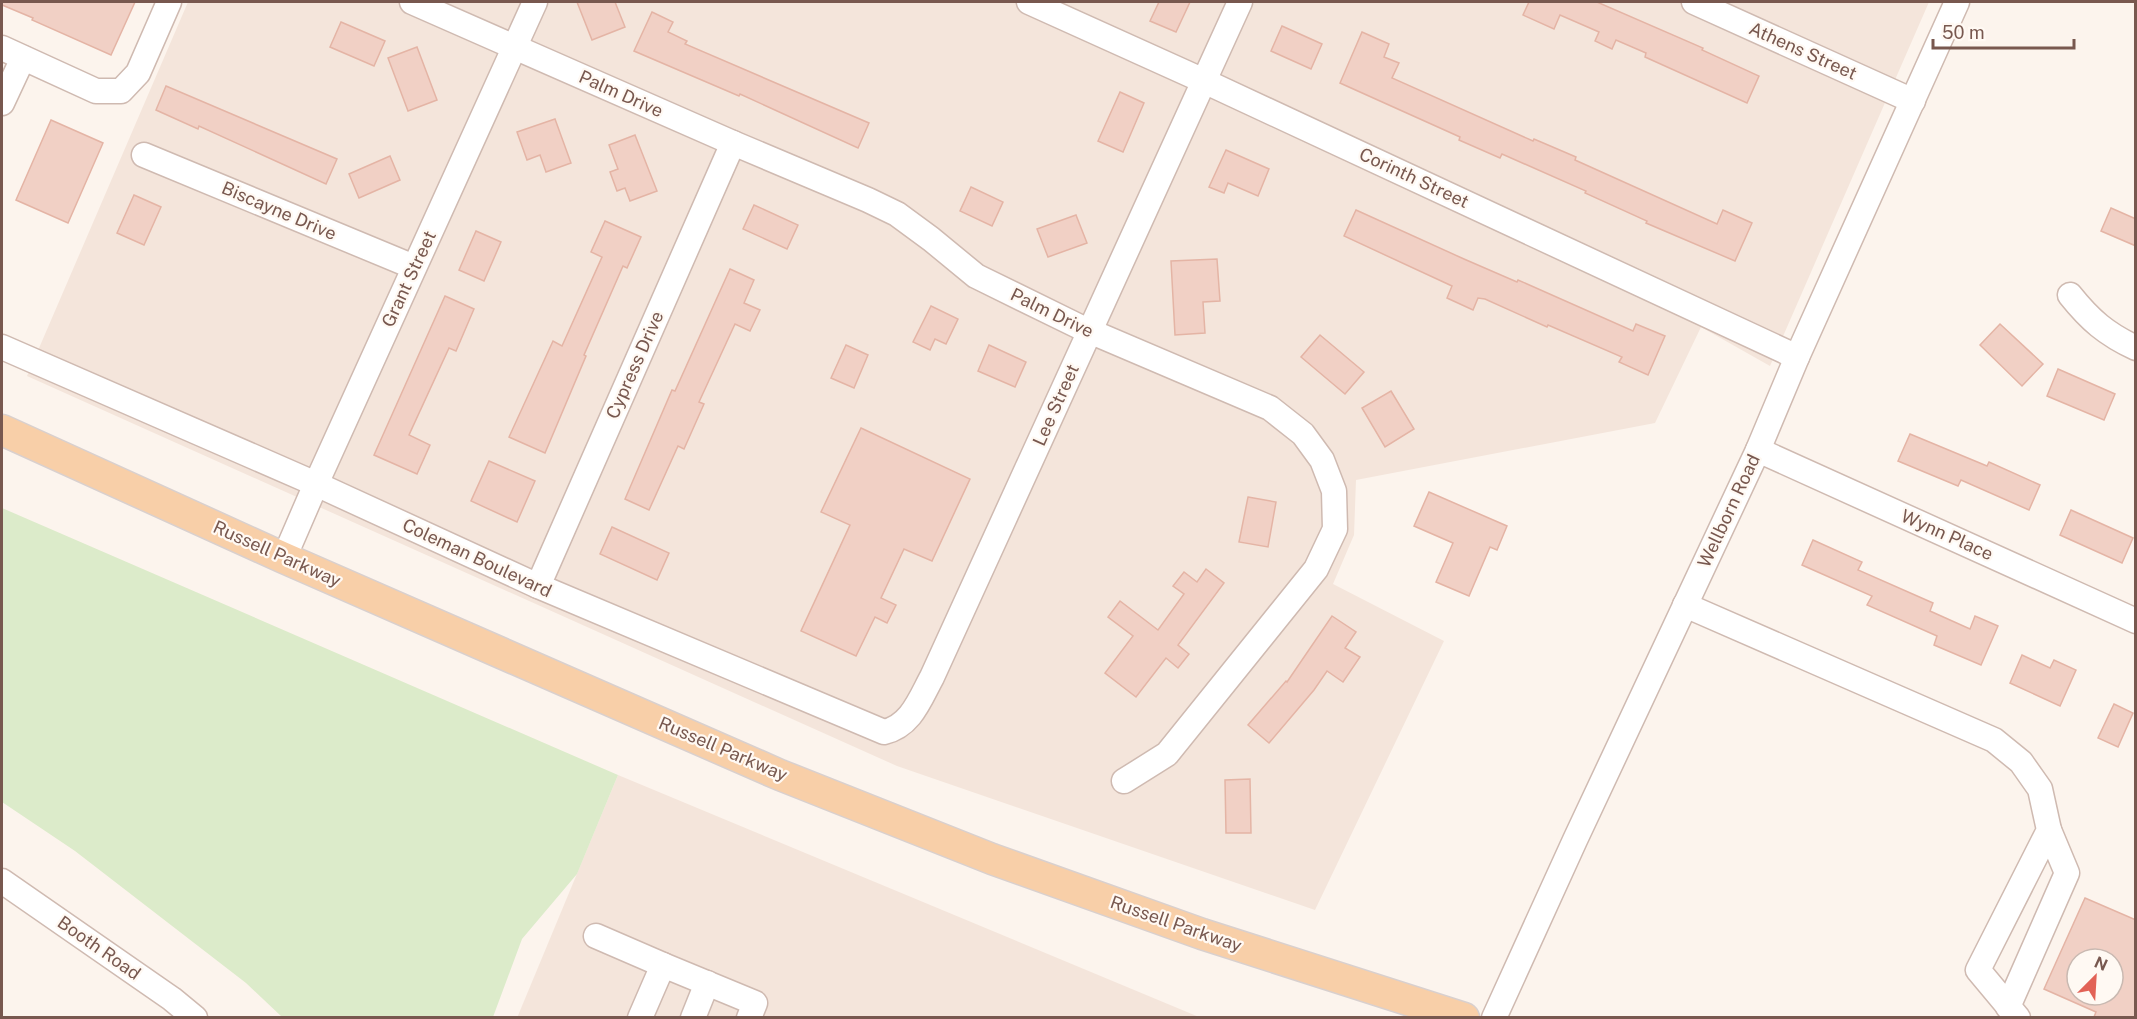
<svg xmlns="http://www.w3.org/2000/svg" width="2137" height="1019" font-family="'Public Sans',sans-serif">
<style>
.residential{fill:#f4e5db}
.green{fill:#dcebca}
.building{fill:#f1d0c5;stroke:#e4b4a5;stroke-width:1.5;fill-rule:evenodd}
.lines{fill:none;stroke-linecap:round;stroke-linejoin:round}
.minor-casing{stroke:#cfbab1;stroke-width:27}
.major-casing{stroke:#d9d0ce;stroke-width:33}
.minor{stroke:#fff;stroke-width:24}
.major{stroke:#f8cfa8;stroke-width:30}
.labels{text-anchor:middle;stroke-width:4.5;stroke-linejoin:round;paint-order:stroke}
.street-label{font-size:18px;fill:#78584f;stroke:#fff9f3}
</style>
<rect width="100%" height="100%" fill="#fcf4ed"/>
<g class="residential">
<polygon points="188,2 1929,2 1770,366 1701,327 1655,423 1356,480 1354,535 1333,584 1444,641 1315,910 897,766 27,376"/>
<polygon points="618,775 1199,1017 517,1018"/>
</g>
<polygon class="green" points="2,508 618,775 577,874 522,939 493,1017 282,1017 246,983 75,851 2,802"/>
<g class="building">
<polygon points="2,2 135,2 111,55 32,20 33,18 2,5"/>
<polygon points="577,2 615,2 625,27 592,40"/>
<polygon points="1159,2 1190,2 1176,32 1150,21"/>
<polygon points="1529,2 1597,2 1703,48 1702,50 1759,76 1747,103 1645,57 1646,53 1616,40 1612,49 1595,41 1599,32 1560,15 1554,29 1523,15"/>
<polygon points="652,12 673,22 668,32 687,41 685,44 869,123 858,148 740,94 739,96 634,51"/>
<polygon points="341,22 385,41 374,66 330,47"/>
<polygon points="1282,26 1322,44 1311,69 1271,51"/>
<polygon points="1362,32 1389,44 1384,57 1399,63 1392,78 1533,141 1534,139 1576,157 1575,160 1717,224 1723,210 1752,223 1735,261 1646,223 1647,221 1585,193 1586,191 1502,154 1500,158 1459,140 1460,137 1340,83"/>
<polygon points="417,47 437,100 408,111 388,58"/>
<polygon points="166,86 337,159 326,184 199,126 198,129 156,110"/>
<polygon points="1120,92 1144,103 1123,152 1098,141"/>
<polygon points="555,119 571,163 546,172 540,155 527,160 517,132"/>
<polygon points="51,120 103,143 68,223 16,200"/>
<polygon points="635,135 657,191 630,201 625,188 617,191 610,172 618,169 609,145"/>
<polygon points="1226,150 1269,169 1258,196 1228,183 1224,193 1209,187"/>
<polygon points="390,156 400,180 359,198 349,174"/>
<polygon points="971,187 1003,202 992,226 960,211"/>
<polygon points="134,195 161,207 144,245 117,233"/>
<polygon points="754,205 798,225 787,249 743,229"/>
<polygon points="2111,208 2136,219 2136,246 2101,231"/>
<polygon points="1356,210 1464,259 1517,282 1518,280 1633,331 1636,324 1665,336 1648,375 1619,362 1622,357 1548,325 1547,327 1485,299 1478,298 1473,310 1447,298 1452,286 1344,236"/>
<polygon points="1076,215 1087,243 1048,257 1037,229"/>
<polygon points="605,221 641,237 627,268 623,266 584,355 586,356 545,453 509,437 553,341 562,346 602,257 591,252"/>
<polygon points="476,231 501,242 484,281 459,270"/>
<polygon points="1217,259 1220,301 1203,302 1205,333 1175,335 1171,261"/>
<polygon points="730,269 754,280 744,303 760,310 750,331 735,324 699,402 704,404 684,449 678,446 649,510 625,499 672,390 675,391"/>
<polygon points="445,296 474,309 456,351 449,348 409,435 430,445 417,474 374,455"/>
<polygon points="931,306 958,319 946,344 935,339 930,350 913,342"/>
<polygon points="2000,324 2043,364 2022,386 1980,345"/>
<polygon points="1320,335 1364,372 1345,394 1301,357"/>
<polygon points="846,345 868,355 854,388 831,378"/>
<polygon points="989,345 1026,362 1015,387 978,371"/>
<polygon points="2058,369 2115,394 2104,420 2047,396"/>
<polygon points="1391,391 1414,429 1385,447 1362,408"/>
<polygon points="861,428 970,479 932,561 904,549 881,598 896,605 887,623 875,617 856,656 801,631 850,525 821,512"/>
<polygon points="1910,434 1987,466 1989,462 2040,485 2029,510 1961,480 1958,486 1898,461"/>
<polygon points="489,461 535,481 517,522 471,501"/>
<polygon points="1429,492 1507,526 1497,550 1490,547 1469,596 1436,582 1453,543 1414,526"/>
<polygon points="1248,497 1276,502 1268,547 1239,542"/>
<polygon points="2071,510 2133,538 2122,563 2060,535"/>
<polygon points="612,527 669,553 657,580 600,554"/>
<polygon points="1813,540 1862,562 1858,570 1933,603 1930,611 1970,629 1975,616 1998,626 1981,665 1934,645 1937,636 1867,605 1872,596 1802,565"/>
<polygon points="1206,569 1224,583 1178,645 1189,654 1178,668 1166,658 1136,697 1105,673 1133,636 1108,617 1120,601 1158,630 1184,594 1173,586 1184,572 1197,582"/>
<polygon points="1332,616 1356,632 1345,648 1360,657 1343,682 1327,671 1314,690 1269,743 1248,725 1286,681 1287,682"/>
<polygon points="2022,655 2050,668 2054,660 2076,670 2060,706 2010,683"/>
<polygon points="2114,704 2133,713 2118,747 2098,738"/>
<polygon points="1250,779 1251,833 1226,833 1225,780"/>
<path d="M2085,898L2136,920V1017H2094L2096,1012L2044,989ZM2077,959H2113V995H2077Z"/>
</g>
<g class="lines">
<defs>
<g id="minor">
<polyline points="412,2 733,143 868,200 897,214 931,239 976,276 1080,327 1270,408 1303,434 1322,460 1334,491 1335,529 1316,569 1167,754 1124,781"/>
<polyline points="1029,2 1204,81 1797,357"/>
<polyline points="1694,2 1913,101"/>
<polyline points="2,48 96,91 121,91 138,73 169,2"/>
<polyline points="2,103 23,58"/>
<polyline points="144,155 414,267"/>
<path d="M2070,295C2090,320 2106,334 2136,348"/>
<path d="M2,347L316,484L538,586L884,732C911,726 920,699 932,677L1240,2"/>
<polyline points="1758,450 2136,621"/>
<polyline points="284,558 316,484 535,2"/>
<polyline points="538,586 733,143"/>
<polyline points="1685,605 1994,740 2021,762 2040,789 2049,830 1978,970 2018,1018"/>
<polyline points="2,881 172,999 195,1018"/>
<polyline points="596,936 663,965"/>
<polyline points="2008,1007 2067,873 2049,830"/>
<polyline points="640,1018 663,965 755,1003 749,1018"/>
<polyline points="693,1018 707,983"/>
<polyline points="1494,1018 1575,840 1758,450 1797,357 1957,2"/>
</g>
<polyline id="major" points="2,430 284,558 780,775 992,859 1202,934 1464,1018"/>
</defs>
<use href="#minor" class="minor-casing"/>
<use href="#major" class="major-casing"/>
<use href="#minor" class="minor"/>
<use href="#major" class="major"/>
</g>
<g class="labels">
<g class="street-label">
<text transform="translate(1803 51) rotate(24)" y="6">Athens Street</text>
<text transform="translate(621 94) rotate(24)" y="6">Palm Drive</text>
<text transform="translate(1414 178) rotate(25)" y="6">Corinth Street</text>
<text transform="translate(279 211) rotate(23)" y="6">Biscayne Drive</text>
<text transform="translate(409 279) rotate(-65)" y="6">Grant Street</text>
<text transform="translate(1052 313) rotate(26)" y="6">Palm Drive</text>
<text transform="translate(635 365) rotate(-66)" y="6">Cypress Drive</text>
<text transform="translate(1056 405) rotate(-66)" y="6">Lee Street</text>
<text transform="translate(1729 511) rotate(-65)" y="6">Wellborn Road</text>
<text transform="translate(1947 535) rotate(24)" y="6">Wynn Place</text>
<text transform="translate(277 554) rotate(24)" y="6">Russell Parkway</text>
<text transform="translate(477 558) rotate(25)" y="6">Coleman Boulevard</text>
<text transform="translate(723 749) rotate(23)" y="6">Russell Parkway</text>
<text transform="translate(1176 924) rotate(19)" y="6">Russell Parkway</text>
<text transform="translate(99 948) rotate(35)" y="6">Booth Road</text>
</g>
</g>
<rect width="2137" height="1019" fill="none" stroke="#78584f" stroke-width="6"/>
<g transform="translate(2095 977) rotate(24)"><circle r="28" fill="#fff9f3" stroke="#c9b9b1" stroke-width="1.5"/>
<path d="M0-4.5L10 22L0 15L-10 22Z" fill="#e26256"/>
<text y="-9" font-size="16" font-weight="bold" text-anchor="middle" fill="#78584f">N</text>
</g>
<path d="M1933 39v9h141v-9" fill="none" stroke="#78584f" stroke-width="3"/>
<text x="1942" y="39" font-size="18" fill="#78584f" stroke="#fff9f3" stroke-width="4.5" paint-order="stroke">50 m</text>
</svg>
